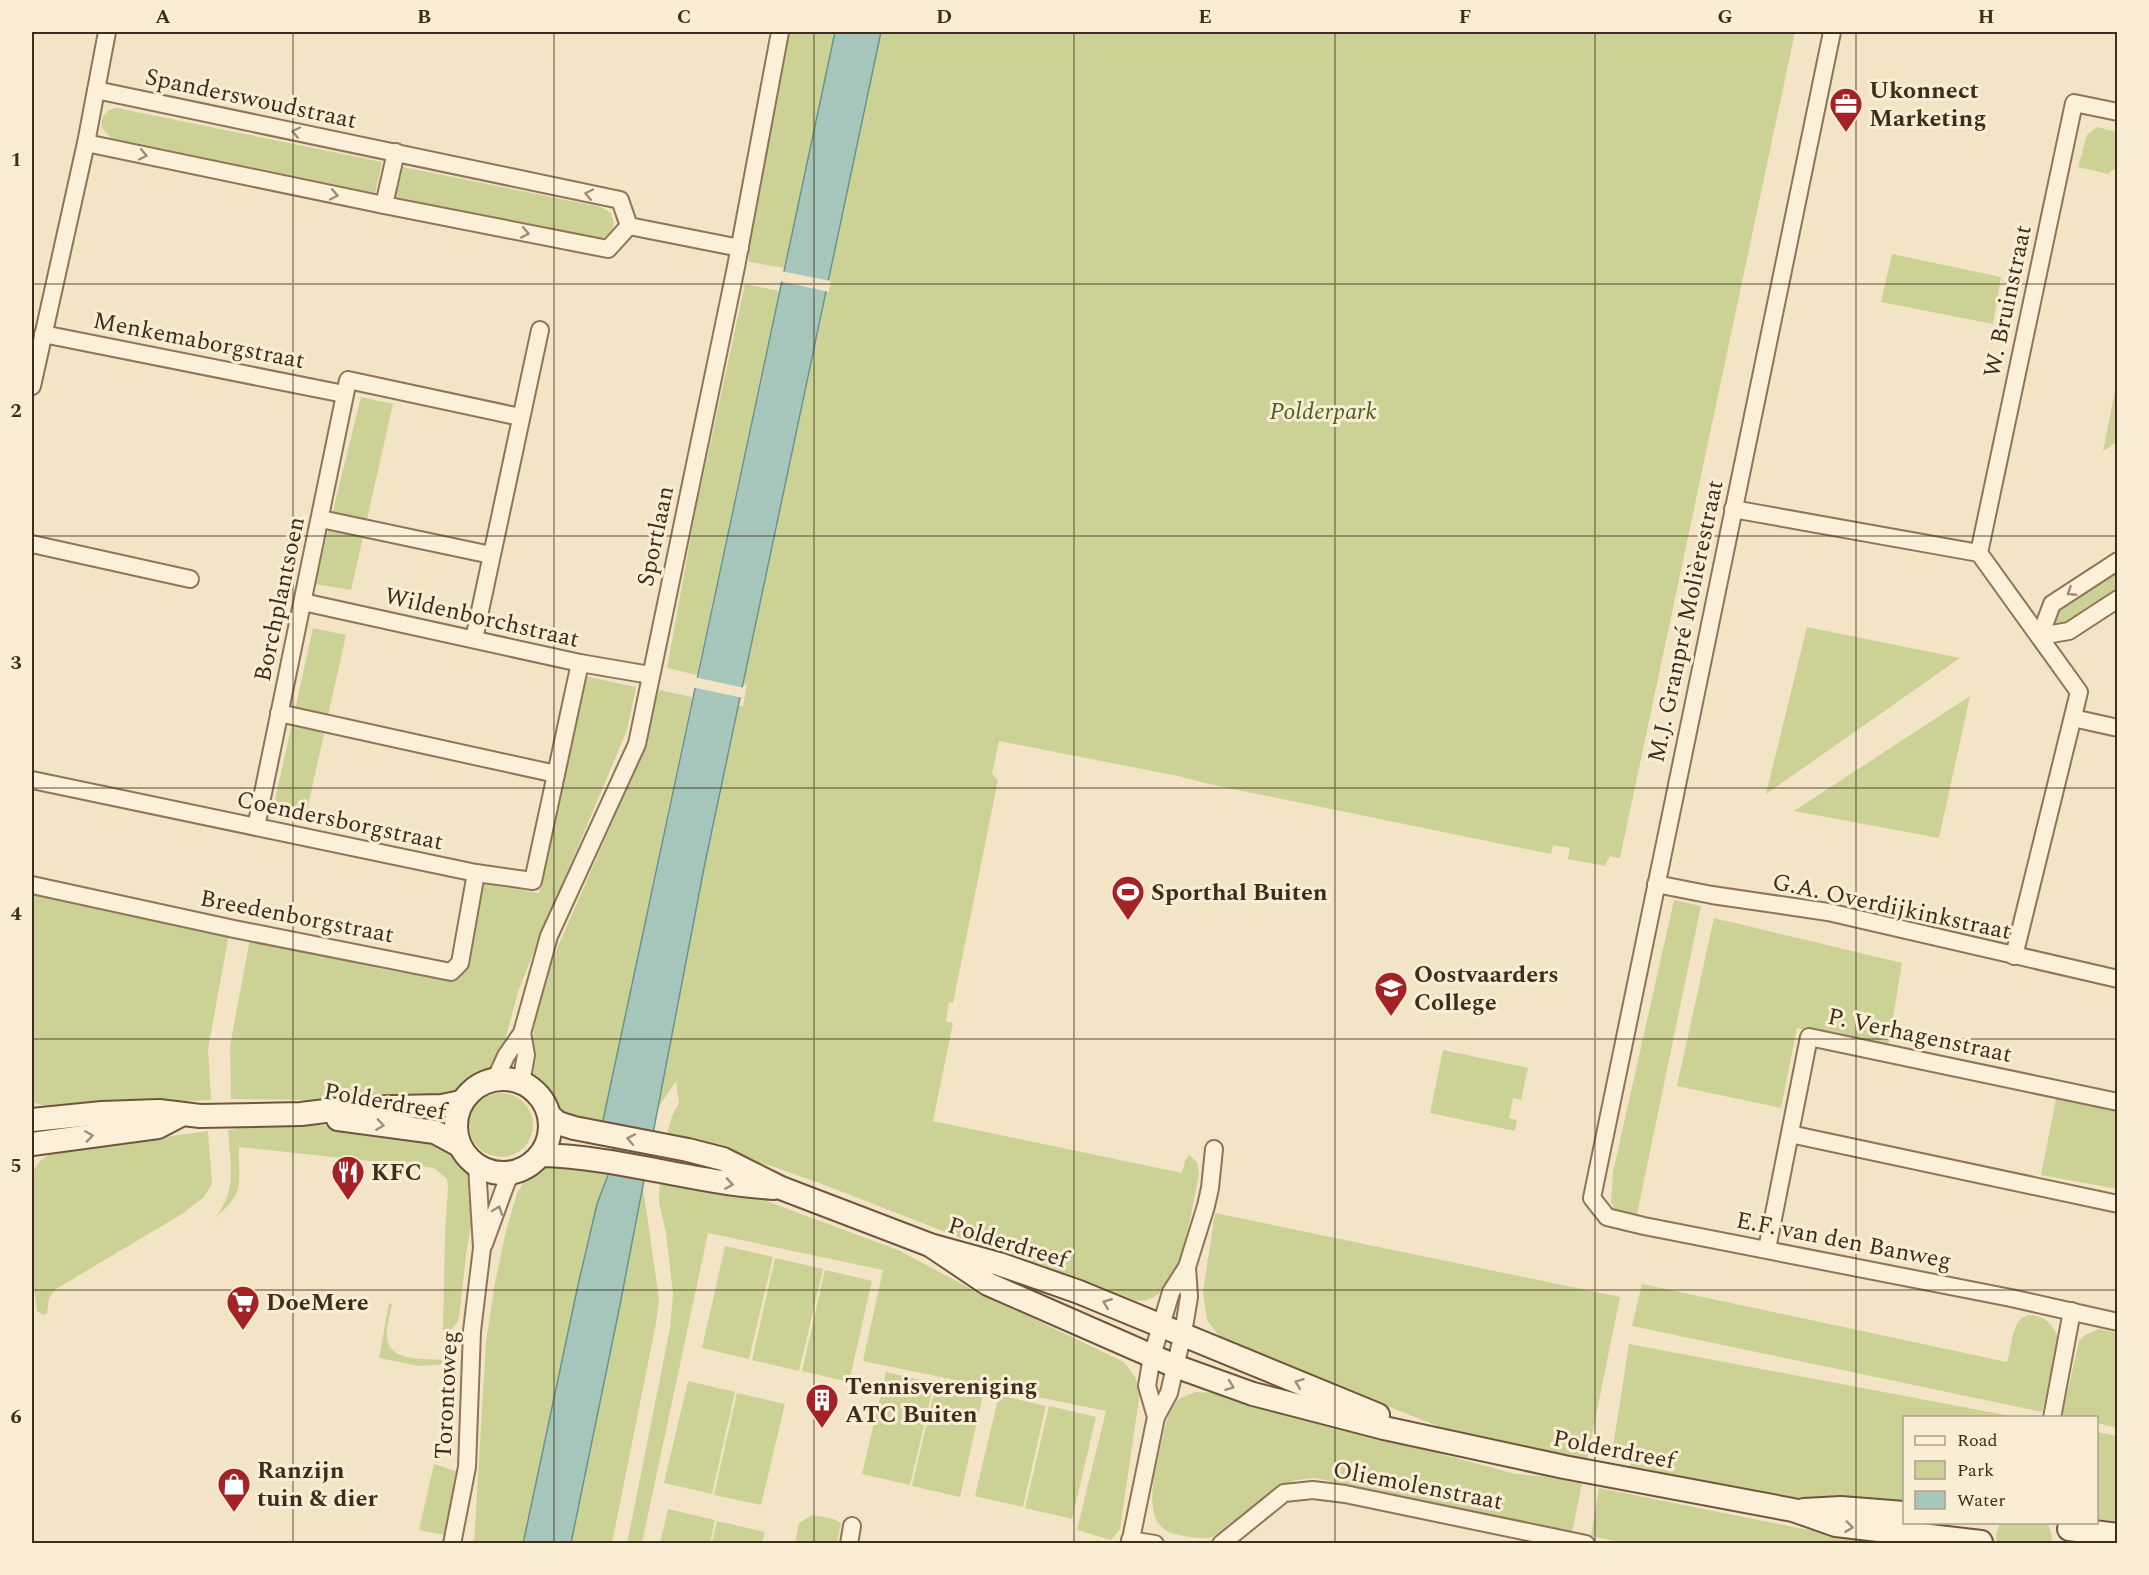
<svg xmlns="http://www.w3.org/2000/svg" width="2149" height="1575" font-family="Spectral,serif">
<style>
.green{fill:#ccd296}
.water{fill:#a6c5bb;stroke:#6b958a;stroke-width:1.5}
.pier{fill:#f2e4c4}
.lines{fill:none;stroke-linecap:round;stroke-linejoin:round}
.street-casing{stroke:#8f7458;stroke-width:20}
.secondary-casing{stroke:#71553b;stroke-width:26}
.street{stroke:#fcf1d8;stroke-width:16}
.secondary{stroke:#fcf1d8;stroke-width:22}
.oneway{stroke:#9d8e7a}
.grid{fill:none;stroke:#3e2c1d;stroke-width:1.5;stroke-opacity:0.55}
.labels{text-anchor:middle;stroke-width:6;stroke-linejoin:round;paint-order:stroke}
.poi-label{font-size:24px;font-weight:bold;fill:#3e2c1d;stroke:#f9eed4;text-anchor:start}
.street-label{font-size:24px;fill:#3e2c1d;stroke:#f9eed4}
.park-label{font-size:24px;font-style:italic;fill:#4f5c22;stroke:#f9eed4}
.neatline{fill:none;stroke:#3e2c1d;stroke-width:2}
.grid-label{font-size:20px;text-anchor:middle;font-weight:bold;fill:#3e2c1d}
</style>
<rect width="100%" height="100%" fill="#f2e4c4"/>
<g class="green">
<polygon points="780,32 835,32 784,268 749,262 749,244 758,169"/>
<path d="M880,32H1795L1620,858L1610,856L1605,866L1568,859L1570,848L1553,845L1551,854L1209,784L1178,776L999,741L992,774L998,780L953,1003L949,1002L946,1021L953,1023L933,1121L1182,1173L1185,1161L1189,1155L1197,1162L1199,1174C1192,1204 1183,1289 1149,1299C1139,1303 1123,1298 1112,1297L822,1184L774,1167L666,1138L672,1116L679,1103L676,1081L658,1108L705,863L739,706H743L747,685L743,684L825,300Z"/>
<path d="M117,108L382,162L375,193L111,138L102,128C100,117 106,109 117,108Z"/>
<polygon points="2097,127 2117,132 2117,167 2108,174 2078,167 2087,135"/>
<path d="M403,167L601,207L611,213L614,224C611,233 606,239 596,239L396,197Z"/>
<polygon points="1892,254 2001,277 1993,324 1881,302"/>
<polygon points="745,284 779,291 697,675 667,668 695,514"/>
<polygon points="2117,381 2117,442 2103,451"/>
<polygon points="361,397 393,404 351,590 315,584"/>
<polygon points="2117,565 2117,593 2068,625 2058,627 2051,621 2055,606"/>
<polygon points="1807,627 1960,658 1766,794"/>
<polygon points="313,628 346,635 305,819 272,814"/>
<polygon points="584,676 636,687 627,730 530,961 518,992 502,1052 492,1072 467,1085 459,1093 424,1101 231,1099 230,1046 250,939 386,970 441,979 453,979 464,973 467,967 484,884 539,893"/>
<polygon points="659,690 692,697 602,1125 560,1112 550,1101 531,1070 534,1020 552,960 639,761"/>
<polygon points="1970,696 1939,838 1794,811"/>
<polygon points="32,892 229,934 208,1049 211,1100 51,1108 32,1102"/>
<polygon points="1674,900 1701,906 1637,1214 1614,1209 1611,1202 1613,1172"/>
<polygon points="1714,918 1902,963 1888,1048 1797,1028 1781,1108 1677,1086"/>
<polygon points="1443,1050 1528,1068 1521,1100 1513,1098 1509,1118 1517,1120 1515,1131 1430,1113"/>
<circle cx="501" cy="1125" r="32"/>
<polygon points="2056,1099 2117,1111 2117,1189 2041,1175"/>
<path d="M285,1124L340,1126L426,1138L452,1152L473,1179L475,1204L467,1247L459,1318C456,1326 452,1331 443,1331L445,1234L448,1187L447,1179L434,1168L239,1147C238,1184 247,1191 215,1218C238,1190 230,1164 228,1130L236,1129L237,1125Z"/>
<polygon points="208,1131 212,1184 204,1197 182,1214 56,1289 49,1298 47,1313 43,1315 37,1311 32,1269 32,1172 41,1160 52,1153"/>
<polygon points="543,1164 609,1169 597,1204 578,1285 523,1543 474,1544 486,1342 495,1283 506,1231 517,1193 525,1179"/>
<polygon points="660,1178 701,1185 769,1202 898,1250 977,1292 1124,1362 1135,1377 1140,1392 1120,1529 1111,1540 1077,1530 1106,1411 863,1361 883,1270 708,1233 642,1543 627,1544 670,1328 673,1294 666,1233 659,1202"/>
<polygon points="643,1187 659,1299 656,1323 612,1543 571,1544"/>
<polygon points="1215,1213 1620,1297 1587,1460 1537,1451 1440,1427 1223,1341 1207,1320 1203,1293"/>
<polygon points="725,1246 773,1257 749,1359 702,1348"/>
<polygon points="775,1258 823,1269 799,1371 752,1360"/>
<polygon points="825,1270 872,1281 849,1382 802,1371"/>
<path d="M1642,1284L2007,1362C2011,1350 2011,1335 2017,1324C2027,1305 2055,1319 2058,1340L2042,1412L1632,1326Z"/>
<path d="M389,1303L392,1304C390,1314 386,1327 387,1337C389,1363 425,1358 443,1360C460,1366 456,1380 456,1395L445,1397L444,1364L419,1366L379,1358Z"/>
<polygon points="2099,1329 2117,1333 2117,1428 2097,1423 2096,1418 2062,1416 2079,1341 2085,1335"/>
<polygon points="1629,1344 2016,1417 1904,1418 1904,1504 1782,1500 1631,1468 1628,1457 1612,1453"/>
<polygon points="886,1372 934,1383 910,1485 862,1474"/>
<polygon points="688,1381 735,1392 712,1494 664,1483"/>
<polygon points="936,1384 983,1395 960,1497 912,1486"/>
<path d="M1196,1392L1216,1393L1515,1474L1541,1476L1582,1484L1572,1532L1315,1478C1305,1479 1293,1479 1284,1485C1259,1500 1239,1535 1206,1538C1196,1539 1185,1536 1175,1534C1139,1526 1155,1470 1161,1445C1164,1431 1167,1410 1179,1399C1184,1396 1191,1394 1196,1392Z"/>
<polygon points="737,1393 785,1404 761,1505 714,1495"/>
<polygon points="999,1395 1046,1406 1023,1507 975,1496"/>
<polygon points="1049,1406 1096,1417 1072,1519 1025,1508"/>
<polygon points="2097,1432 2117,1436 2117,1522 2097,1519"/>
<polygon points="434,1464 456,1471 454,1500 449,1536 419,1530"/>
<polygon points="1599,1488 1874,1543 1629,1544 1591,1536"/>
<polygon points="668,1509 715,1520 710,1543 660,1543"/>
<polygon points="812,1515 834,1519 841,1523 837,1543 795,1543 799,1523"/>
<polygon points="717,1521 765,1532 762,1543 712,1543"/>
<polygon points="2000,1523 2048,1523 2052,1537 2051,1543 1997,1543 1996,1535"/>
</g>
<polygon class="water" points="835,32 881,32 705,863 620,1305 571,1543 523,1544 578,1285 597,1204 608,1175 613,1148 602,1125"/>
<g class="pier">
<polygon points="781,271 831,281 829,292 779,281"/>
<polygon points="694,677 745,688 743,698 691,687"/>
</g>
<g class="lines">
<defs>
<g id="street">
<polyline points="1832,32 1592,1198 1607,1217 1644,1226 2011,1298 2118,1322"/>
<polyline points="96,90 620,200 629,226"/>
<polyline points="86,143 384,205 608,249 629,226"/>
<polyline points="384,205 396,152"/>
<polyline points="629,226 740,248"/>
<polyline points="43,334 344,394"/>
<polyline points="32,386 86,143 107,32"/>
<polyline points="1733,509 1979,553"/>
<polyline points="321,519 491,555"/>
<polyline points="32,544 190,579"/>
<polyline points="303,602 580,663 650,675"/>
<polyline points="2040,636 2052,604 2118,561"/>
<polyline points="2040,636 2069,631 2118,599"/>
<polyline points="474,639 540,330"/>
<polyline points="279,713 556,774"/>
<polyline points="2073,718 2118,728"/>
<polyline points="32,780 476,873 533,881 580,663"/>
<polyline points="256,827 348,380 520,417"/>
<polyline points="1656,884 1712,895 1828,912 2118,979"/>
<polyline points="32,885 234,929 451,972 460,963 476,873"/>
<polyline points="2014,956 2079,692 1979,553 2074,103 2118,112"/>
<polyline points="495,1080 506,1056 522,1033 549,936 637,744 736,267 780,32"/>
<polyline points="521,1083 526,1055 522,1033"/>
<polyline points="1790,1134 2118,1204"/>
<polyline points="484,1244 507,1181 514,1172"/>
<polyline points="1767,1249 1809,1037 2118,1102"/>
<polyline points="1156,1417 1147,1386 1152,1356 1171,1292 1187,1267 1206,1206 1210,1188 1214,1149"/>
<polyline points="2052,1418 2072,1311"/>
<polyline points="1130,1540 1155,1544"/>
<polyline points="452,1544 467,1467 472,1331 482,1248 477,1166"/>
<polyline points="849,1544 852,1526"/>
<polyline points="1130,1544 1156,1417 1169,1393 1183,1333 1189,1297 1187,1267"/>
<polyline points="1221,1544 1284,1493 1313,1490 1345,1494 1586,1544"/>
</g>
<g id="secondary">
<circle cx="503" cy="1126" r="47"/>
<polyline points="550,1116 558,1123 574,1128 688,1150 723,1159 781,1188 930,1245 999,1264 1079,1292 1378,1415"/>
<polyline points="338,1119 435,1132 459,1145"/>
<polyline points="32,1120 102,1113 159,1111 200,1116 301,1114 350,1108 442,1106 461,1102"/>
<polyline points="32,1144 158,1127 181,1115"/>
<path d="M541,1155C619,1157 695,1183 774,1188"/>
<polyline points="930,1245 988,1284 1175,1366 1253,1394 1384,1428 1564,1467 1793,1510 1836,1525 1981,1542"/>
<polyline points="1804,1510 1841,1508 1904,1513"/>
<polyline points="2069,1529 2118,1535"/>
</g>
</defs>
<use href="#street" class="street-casing"/>
<use href="#secondary" class="secondary-casing"/>
<use href="#street" class="street"/>
<use href="#secondary" class="secondary"/>
</g>
<defs><path id="oneway-chevron" d="M-2-3.5L2.5 0L-2 3.5" fill="none" stroke-width="1.6" stroke-linecap="round" stroke-linejoin="round" transform="scale(1.5)"/></defs>
<g class="oneway">
<use href="#oneway-chevron" transform="translate(296 132) rotate(-168)"/>
<use href="#oneway-chevron" transform="translate(143 155) rotate(12)"/>
<use href="#oneway-chevron" transform="translate(589 194) rotate(-168)"/>
<use href="#oneway-chevron" transform="translate(334 195) rotate(12)"/>
<use href="#oneway-chevron" transform="translate(525 233) rotate(11)"/>
<use href="#oneway-chevron" transform="translate(2071 592) rotate(147)"/>
<use href="#oneway-chevron" transform="translate(380 1125) rotate(8)"/>
<use href="#oneway-chevron" transform="translate(89 1136) rotate(-8)"/>
<use href="#oneway-chevron" transform="translate(631 1139) rotate(-169)"/>
<use href="#oneway-chevron" transform="translate(729 1184) rotate(9)"/>
<use href="#oneway-chevron" transform="translate(498 1210) rotate(-70)"/>
<use href="#oneway-chevron" transform="translate(1107 1303) rotate(-158)"/>
<use href="#oneway-chevron" transform="translate(1299 1383) rotate(-159)"/>
<use href="#oneway-chevron" transform="translate(1230 1386) rotate(20)"/>
<use href="#oneway-chevron" transform="translate(1849 1527) rotate(7)"/>
</g>
<path class="grid" d="M293,32V1544M554,32V1544M814,32V1544M1074,32V1544M1335,32V1544M1595,32V1544M1856,32V1544M32,284H2118M32,536H2118M32,788H2118M32,1039H2118M32,1290H2118"/>
<defs>
<symbol id="office-pin" viewBox="-11 -11 22 30"><path d="M0 17L-7.5 6A9.5 9.5 0 1 1 7.5 6Z" fill="#a42225" stroke="#f9eed4"/><path d="M-6-3h4V-5.5h4V-3h4V5H-6ZM-1-4.5V-3h2v-1.5ZM-6 0V1H6V0Z" fill="#fff"/></symbol>
<symbol id="stadium-pin" viewBox="-11 -11 22 30"><path d="M0 17L-7.5 6A9.5 9.5 0 1 1 7.5 6Z" fill="#a42225" stroke="#f9eed4"/><path d="M0-5a6.5 5 0 1 0 0 10a6.5 5 0 1 0 0-10ZM-3.5-1.8h7v3.6h-7Z" fill="#fff"/></symbol>
<symbol id="school-pin" viewBox="-11 -11 22 30"><path d="M0 17L-7.5 6A9.5 9.5 0 1 1 7.5 6Z" fill="#a42225" stroke="#f9eed4"/><path d="M0-5L7-2L0 1L-7-2ZM-4 1L0 2.5L4 1V4Q0 6-4 4Z" fill="#fff"/></symbol>
<symbol id="restaurant-pin" viewBox="-11 -11 22 30"><path d="M0 17L-7.5 6A9.5 9.5 0 1 1 7.5 6Z" fill="#a42225" stroke="#f9eed4"/><path d="M-5-6h1v4h1v-4h1v4h1v-4h1v5L-1.5 .5V6h-2V.5L-5-1ZM5-6V6H3V1.5H1.5Q1.5-4 5-6Z" fill="#fff"/></symbol>
<symbol id="supermarket-pin" viewBox="-11 -11 22 30"><path d="M0 17L-7.5 6A9.5 9.5 0 1 1 7.5 6Z" fill="#a42225" stroke="#f9eed4"/><path d="M-6-5.5h2.5l.6 2H6L4.5 2H-2.5L-4.4-4H-6ZM-1.5 3.2a1.3 1.3 0 1 0 .1 0ZM3 3.2a1.3 1.3 0 1 0 .1 0Z" fill="#fff"/></symbol>
<symbol id="building-pin" viewBox="-11 -11 22 30"><path d="M0 17L-7.5 6A9.5 9.5 0 1 1 7.5 6Z" fill="#a42225" stroke="#f9eed4"/><path d="M-4-6H4V6H1V3H-1V6H-4ZM-2.5-4.3h1.7v1.8h-1.7ZM.8-4.3h1.7v1.8H.8ZM-2.5-1h1.7V.8h-1.7ZM.8-1h1.7V.8H.8Z" fill="#fff"/></symbol>
<symbol id="shop-pin" viewBox="-11 -11 22 30"><path d="M0 17L-7.5 6A9.5 9.5 0 1 1 7.5 6Z" fill="#a42225" stroke="#f9eed4"/><path d="M-5-2.5h2.3a2.7 3.5 0 0 1 5.4 0H5L5.5 6h-11ZM-1.5-2.5h3a1.5 2.3 0 0 0-3 0Z" fill="#fff"/></symbol>
</defs>
<g fill-rule="evenodd">
<use href="#office-pin" x="1827" y="85" width="38" height="52"/>
<use href="#stadium-pin" x="1109" y="873" width="38" height="52"/>
<use href="#school-pin" x="1372" y="969" width="38" height="52"/>
<use href="#restaurant-pin" x="329" y="1153" width="38" height="52"/>
<use href="#supermarket-pin" x="224" y="1283" width="38" height="52"/>
<use href="#building-pin" x="803" y="1381" width="38" height="52"/>
<use href="#shop-pin" x="215" y="1465" width="38" height="52"/>
</g>
<g class="labels">
<g class="poi-label">
<text x="1869" y="98">Ukonnect<tspan x="1869" dy="28">Marketing</tspan></text>
<text x="1151" y="900">Sporthal Buiten</text>
<text x="1414" y="982">Oostvaarders<tspan x="1414" dy="28">College</tspan></text>
<text x="371" y="1180">KFC</text>
<text x="266" y="1310">DoeMere</text>
<text x="845" y="1394">Tennisvereniging<tspan x="845" dy="28">ATC Buiten</tspan></text>
<text x="257" y="1478">Ranzijn<tspan x="257" dy="28">tuin &amp; dier</tspan></text>
</g>
<g class="street-label">
<text transform="translate(251 98) rotate(12)" y="8">Spanderswoudstraat</text>
<text transform="translate(2007 301) rotate(-78)" y="8">W. Bruinstraat</text>
<text transform="translate(199 340) rotate(11)" y="8">Menkemaborgstraat</text>
<text transform="translate(655 536) rotate(-78)" y="8">Sportlaan</text>
<text transform="translate(279 599) rotate(-78)" y="8">Borchplantsoen</text>
<text transform="translate(482 617) rotate(13)" y="8">Wildenborchstraat</text>
<text transform="translate(1685 621) rotate(-78)" y="8">M.J. Granpré Molièrestraat</text>
<text transform="translate(340 820) rotate(12)" y="8">Coendersborgstraat</text>
<text transform="translate(1892 906) rotate(12)" y="8">G.A. Overdijkinkstraat</text>
<text transform="translate(297 916) rotate(11)" y="8">Breedenborgstraat</text>
<text transform="translate(1920 1035) rotate(12)" y="8">P. Verhagenstraat</text>
<text transform="translate(385 1101) rotate(10)" y="8">Polderdreef</text>
<text transform="translate(1844 1240) rotate(11)" y="8">E.F. van den Banweg</text>
<text transform="translate(1008 1242) rotate(17)" y="8">Polderdreef</text>
<text transform="translate(446 1395) rotate(-87)" y="8">Torontoweg</text>
<text transform="translate(1614 1449) rotate(11)" y="8">Polderdreef</text>
<text transform="translate(1418 1485) rotate(11)" y="8">Oliemolenstraat</text>
</g>
<g class="park-label">
<text x="1323" y="419">Polderpark</text>
</g>
</g>
<rect width="2149" height="1575" fill="none" stroke="#f9eed4" stroke-width="66"/>
<rect x="1903" y="1416" width="195" height="108" fill="#f9eed4" stroke="#aea08b" stroke-width="1.5"/>
<rect x="1915" y="1436" width="30" height="9" fill="#fcf1d8" stroke="#aea08b" stroke-width="1.5"/>
<text x="1957" y="1446" font-size="18" fill="#3e2c1d">Road</text>
<rect x="1915" y="1461" width="30" height="18" fill="#ccd296" stroke="#aea08b" stroke-width="1.5"/>
<text x="1957" y="1476" font-size="18" fill="#3e2c1d">Park</text>
<rect x="1915" y="1491" width="30" height="18" fill="#a6c5bb" stroke="#aea08b" stroke-width="1.5"/>
<text x="1957" y="1506" font-size="18" fill="#3e2c1d">Water</text>
<rect x="33" y="33" width="2083" height="1509" class="neatline"/>
<g class="grid-label">
<text x="163" y="23">A</text>
<text x="424" y="23">B</text>
<text x="684" y="23">C</text>
<text x="944" y="23">D</text>
<text x="1205" y="23">E</text>
<text x="1465" y="23">F</text>
<text x="1725" y="23">G</text>
<text x="1986" y="23">H</text>
<text x="16" y="166">1</text>
<text x="16" y="417">2</text>
<text x="16" y="669">3</text>
<text x="16" y="920">4</text>
<text x="16" y="1172">5</text>
<text x="16" y="1423">6</text>
</g>
</svg>
